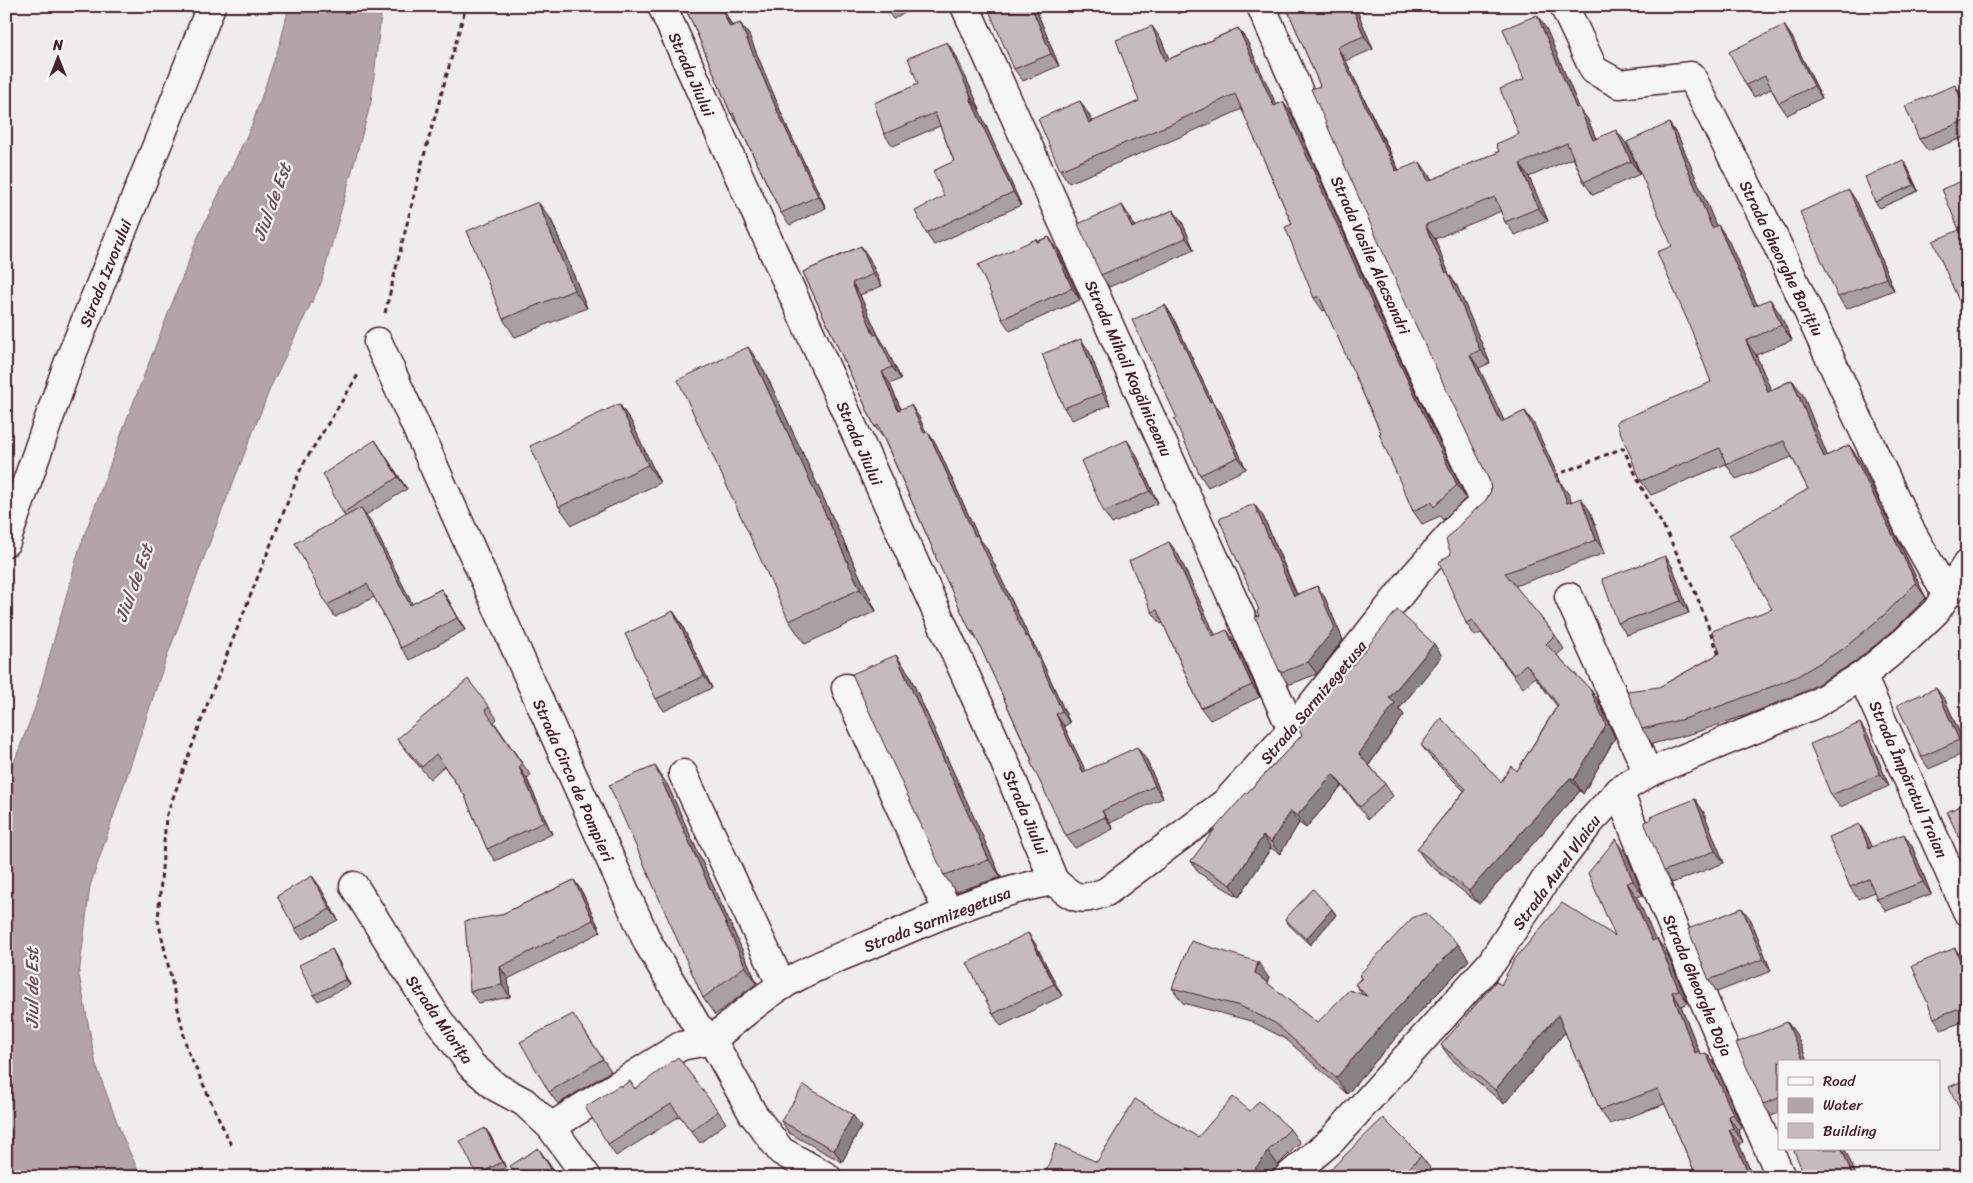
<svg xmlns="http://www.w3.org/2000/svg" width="1973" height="1183" font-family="Sriracha,sans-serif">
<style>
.water{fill:#b4a4a5;stroke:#8a6f74}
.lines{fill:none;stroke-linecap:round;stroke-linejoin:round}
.minor-casing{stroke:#4a1f2b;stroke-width:31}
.path{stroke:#4a1f2b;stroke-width:3;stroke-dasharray:5 4;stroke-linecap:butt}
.minor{stroke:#f6f6f2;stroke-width:28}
.wall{fill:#aaa0a1;stroke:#4a1f2b}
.shaded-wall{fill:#8b8283;stroke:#4a1f2b}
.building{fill:#c6babb;stroke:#4a1f2b}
.labels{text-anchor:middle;stroke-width:4.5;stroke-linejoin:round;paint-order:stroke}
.street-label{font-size:16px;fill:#4a1f2b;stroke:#f6f6f2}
.water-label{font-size:18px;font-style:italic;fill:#6f4e56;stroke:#f6f6f2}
</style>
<rect width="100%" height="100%" fill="#efedea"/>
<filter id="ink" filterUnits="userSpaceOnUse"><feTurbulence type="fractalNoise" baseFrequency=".02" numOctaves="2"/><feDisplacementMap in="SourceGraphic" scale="10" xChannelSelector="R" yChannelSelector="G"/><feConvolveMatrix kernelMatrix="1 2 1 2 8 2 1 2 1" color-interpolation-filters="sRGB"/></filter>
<g filter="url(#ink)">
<polygon class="water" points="289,6 382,6 371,102 321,283 271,386 214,531 165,662 90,886 79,975 96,1065 121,1133 141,1177 14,1177 6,1151 6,783 35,708 79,550 125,424 198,237 252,125 281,40"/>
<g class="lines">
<defs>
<g id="minor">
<polyline points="662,6 1003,758 1054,881"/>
<polyline points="965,6 1292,730"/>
<polyline points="1564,6 1594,70 1619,84 1691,76 1775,240 1908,526 1947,595"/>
<polyline points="378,342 648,943 697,1026 712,1040 753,1114 781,1151 827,1177"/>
<polyline points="6,542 68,364 170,113 211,6"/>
<polyline points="1569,597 1648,773"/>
<polyline points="1862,676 1967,911"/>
<polyline points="846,688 948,912"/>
<polyline points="683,774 782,986"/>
<path d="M1619,791C1668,921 1725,1049 1781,1177"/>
<polyline points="354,886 437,1018 471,1065 496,1087 524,1102 551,1127 587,1177"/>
<path d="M712,1040C734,1021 756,1002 781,986C818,963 862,949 903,931C952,910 1001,890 1054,881C1074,899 1079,902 1106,892L1225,803L1292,730L1415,575L1462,522L1485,502L1404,331L1261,6"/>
<polyline points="551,1127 681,1046 712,1040"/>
<polyline points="1288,1177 1331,1141 1492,962 1546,879 1591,821 1619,791 1648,773 1813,705 1862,676 1905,641 1936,611 1967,564"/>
</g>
</defs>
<use href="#minor" class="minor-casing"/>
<g class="path">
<polyline points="385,313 422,163 466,6"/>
<polyline points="1554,476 1623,448 1643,490 1668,535 1696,594 1719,655"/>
<polyline points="231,1145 187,1049 158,920 166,817 210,697 302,466 358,375"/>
</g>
<use href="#minor" class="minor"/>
</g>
<g class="wall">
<polygon points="684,6 722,6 732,26 740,23 749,35 787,127 826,208 790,225 781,213 739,126 731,114 693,24"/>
<polygon points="884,6 918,6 893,19"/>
<polygon points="1172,6 1198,6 1178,14"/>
<polygon points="1286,6 1355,6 1373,49 1346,61 1399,170 1429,175 1431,180 1499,152 1519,134 1524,79 1546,28 1579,107 1588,120 1596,138 1626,143 1640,174 1593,195 1584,182 1573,158 1529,177 1548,221 1515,235 1505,222 1501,211 1435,239 1449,274 1457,286 1490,363 1479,368 1504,421 1525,411 1534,424 1562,485 1569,495 1571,502 1590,511 1605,553 1515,586 1555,635 1564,649 1557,655 1590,689 1599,702 1615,738 1583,794 1580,791 1479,904 1426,862 1417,849 1464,791 1431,758 1421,745 1501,782 1517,771 1557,706 1535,677 1523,688 1481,633 1475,636 1466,623 1451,554 1486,500 1491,491 1490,482"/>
<polygon points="1035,7 1059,66 1023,81 1014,69"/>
<polygon points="1784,25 1792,37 1822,98 1787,115 1779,103 1771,89 1754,97 1746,85"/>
<polygon points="1238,28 1247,41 1276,105 1283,102 1292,115 1390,338 1466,498 1443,520 1440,516 1422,524 1413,511 1381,433 1326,310 1323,311 1314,298 1292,224 1242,109 1180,137 1069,183 1060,170 1089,115 1092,122 1139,101 1161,39 1169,59"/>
<polygon points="947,42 955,54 980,109 979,110 1021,205 934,245 926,233 944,196 954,161 940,126 893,146 884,134"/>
<polygon points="1964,97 1967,104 1967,136 1928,151 1919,139"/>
<polygon points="1669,123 1679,138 1716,226 1718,225 1728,240 1757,305 1780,314 1792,340 1756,355 1771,390 1792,380 1803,395 1827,456 1849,445 1859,460 1926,598 1895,629 1853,663 1806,691 1747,715 1694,733 1652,744 1642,729 1659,687 1720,653 1772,609 1808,489 1792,457 1736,479 1726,464 1651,495 1641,481 1711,382 1672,246"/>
<polygon points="1907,166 1918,191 1880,208 1875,202"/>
<polygon points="1857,202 1894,290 1846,309 1838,297"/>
<polygon points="1173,210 1182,222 1194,250 1109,287 1101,275 1130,217 1135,227"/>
<polygon points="551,219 587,308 515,337 503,319"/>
<polygon points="1049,237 1057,249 1080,300 1010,331 1002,319 1036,239 1038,241"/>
<polygon points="861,246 869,258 882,286 860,295 878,335 885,346 901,379 890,384 901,409 919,417 926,432 936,444 979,538 986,547 1030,639 1036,648 1070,723 1064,726 1085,771 1146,759 1163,798 1110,823 1113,829 1075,848 1066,836 978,641 971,632 936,556 884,439 875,427 803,272"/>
<polygon points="1165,305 1173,317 1212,401 1221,413 1246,469 1208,487 1200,475 1177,418"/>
<polygon points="1089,351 1110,405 1072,420 1064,408"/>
<polygon points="764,370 876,611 805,644 789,621"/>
<polygon points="619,404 631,421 660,483 572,525 559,507"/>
<polygon points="375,440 407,489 366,515 370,520 412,604 441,589 449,601 465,630 410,660 401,648 374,597 335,617 327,605 345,517 343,513"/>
<polygon points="1135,452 1158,503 1112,524 1104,512"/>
<polygon points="1263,516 1297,594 1317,586 1325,598 1343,640 1317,674 1291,684 1288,684 1280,672 1259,616"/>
<polygon points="1178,554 1215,635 1235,642 1260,697 1210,720 1201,708 1163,623 1161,624 1152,612"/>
<polygon points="1665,556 1673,568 1689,613 1627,635 1618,623"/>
<polygon points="673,611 681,623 712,688 664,711 656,699"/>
<polygon points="1434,644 1442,656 1399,709 1404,715 1369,765 1385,784 1393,796 1368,819 1342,786 1306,828 1299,823 1280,854 1271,848 1239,897 1199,873 1191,861 1247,793 1302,735 1298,729 1350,663 1352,666"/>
<polygon points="908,672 1001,877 956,892 944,875"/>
<polygon points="1945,700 1967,749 1967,752 1929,769 1921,757"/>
<polygon points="489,707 497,719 494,722 531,776 527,779 552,834 495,861 487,849 465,796 444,766 430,779 406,751 397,739"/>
<polygon points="1868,735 1889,786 1840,807 1831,795"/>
<polygon points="667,784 757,983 715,1015 703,998"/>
<polygon points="1695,799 1703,811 1724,863 1672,883 1664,871"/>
<polygon points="1868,837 1872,847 1912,846 1931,894 1886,911 1877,899 1875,892 1858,899 1850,887"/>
<polygon points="1626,853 1643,895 1637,897 1655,940 1657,939 1667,953 1688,1003 1681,1006 1699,1051 1701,1054 1706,1053 1716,1066 1742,1128 1738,1130 1743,1142 1739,1144 1753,1177 1697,1177 1665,1104 1610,1124 1600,1110 1584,1071 1577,1061 1565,1032 1504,1104 1451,1059 1441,1045 1501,985 1615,936"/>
<polygon points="312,876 320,887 338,920 302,939 295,929"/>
<polygon points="574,880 582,892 601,932 508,979 510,997 478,1003 470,991 500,915"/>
<polygon points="1332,909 1336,915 1310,945 1289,925 1285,919"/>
<polygon points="1751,920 1771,971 1717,992 1709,980"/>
<polygon points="1028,933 1036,945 1062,996 1001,1026 993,1014"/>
<polygon points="1458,944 1469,960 1400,1033 1347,1094 1286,1039 1251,1021 1183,1003 1172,988 1269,978 1267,983 1317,1023 1362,994 1355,984 1361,978 1359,975"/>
<polygon points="336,956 350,985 318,1001 314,995"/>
<polygon points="1963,960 1967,969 1967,1020 1942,1030 1934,1018"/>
<polygon points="1787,1022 1796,1034 1779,1062 1779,1113 1771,1116 1763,1104"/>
<polygon points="581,1026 611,1071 558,1104 549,1092"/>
<polygon points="621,1087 635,1088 718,1111 726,1123 700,1143 680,1116 616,1156 608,1144"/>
<polygon points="1250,1111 1290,1129 1300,1143 1278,1165 1273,1174 1270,1177 1044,1177 1198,1137"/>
<polygon points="781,1121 861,1127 842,1162 789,1133"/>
<polygon points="485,1128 490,1135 506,1168 489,1177 478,1177 477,1175"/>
<polygon points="1421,1156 1430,1168 1420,1177 1319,1177"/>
</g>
<g class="shaded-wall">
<polygon points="720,6 722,6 738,39 730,27"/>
<polygon points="1031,6 1034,6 1035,7 1059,66 1051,54"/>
<polygon points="1352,6 1355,6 1373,49 1364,36"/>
<polygon points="1537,15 1546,28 1585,122 1576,108"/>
<polygon points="740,23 749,35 787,127 826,208 818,196 779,115"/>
<polygon points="1784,25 1792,37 1822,98 1814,86"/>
<polygon points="1152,26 1161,39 1175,74 1165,61"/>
<polygon points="1238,28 1247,41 1283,119 1274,106"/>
<polygon points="947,42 955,54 980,109 971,97"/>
<polygon points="1337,47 1346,61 1405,185 1396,171"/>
<polygon points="1955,85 1964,97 1967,104 1967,113"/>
<polygon points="970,98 979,110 1021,205 1013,192"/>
<polygon points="1080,101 1089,115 1099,136 1089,123"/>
<polygon points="1283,102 1292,115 1390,338 1466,498 1457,485 1381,324"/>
<polygon points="1579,107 1588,120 1602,153 1593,140"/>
<polygon points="1669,123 1679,138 1723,242 1712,228"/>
<polygon points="1616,130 1626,143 1640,174 1631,161"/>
<polygon points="1903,160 1907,166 1918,191 1914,185"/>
<polygon points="1420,162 1429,175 1437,195 1428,181"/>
<polygon points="1520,164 1529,177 1548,221 1538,208"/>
<polygon points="1849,190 1857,202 1894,290 1886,278"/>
<polygon points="538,202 551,219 587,308 574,290"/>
<polygon points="1122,205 1130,217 1140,240 1132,228"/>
<polygon points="1173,210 1182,222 1194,250 1186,238"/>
<polygon points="1425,225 1435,239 1449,274 1457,286 1490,363 1480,350 1446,273"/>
<polygon points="1718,225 1728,240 1764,320 1754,306"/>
<polygon points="1049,237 1057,249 1080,300 1072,288"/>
<polygon points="861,246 869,258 882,286 873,274"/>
<polygon points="852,283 860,295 878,335 885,346 901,379 892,367 874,335"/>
<polygon points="1770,299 1780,314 1792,340 1781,325"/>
<polygon points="1165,305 1173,317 1218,414 1210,402"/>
<polygon points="1081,339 1089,351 1110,405 1102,393"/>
<polygon points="1746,341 1756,355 1778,406 1768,392"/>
<polygon points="748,347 764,370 876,611 860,589"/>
<polygon points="1470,355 1479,368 1511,435 1501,422"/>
<polygon points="882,372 890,384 906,422 898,410"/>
<polygon points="1792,380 1803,395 1834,472 1824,457"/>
<polygon points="1212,401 1221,413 1246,469 1238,457"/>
<polygon points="619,404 631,421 660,483 648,465"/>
<polygon points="911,405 919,417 932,445 924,433"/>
<polygon points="1525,411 1534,424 1562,485 1569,495 1577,516 1567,503"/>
<polygon points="928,432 936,444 979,538 986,547 1030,639 1036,648 1070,723 1062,711 1026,637 975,536"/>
<polygon points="375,440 383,452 407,489 398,477"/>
<polygon points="1127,440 1135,452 1158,503 1150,491"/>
<polygon points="1849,445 1859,460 1926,598 1916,583"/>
<polygon points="1581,498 1590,511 1605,553 1596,540"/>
<polygon points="1254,504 1263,516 1302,608 1294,596"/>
<polygon points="361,508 370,520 419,617 410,605"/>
<polygon points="1169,542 1178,554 1221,648 1212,636"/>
<polygon points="1665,556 1673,568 1689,613 1681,601"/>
<polygon points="1317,586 1325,598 1343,640 1317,674 1308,662"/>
<polygon points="441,589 449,601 465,630 457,618"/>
<polygon points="673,611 681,623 712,688 704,676"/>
<polygon points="1227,630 1235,642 1260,697 1252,685"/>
<polygon points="1434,644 1442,656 1399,709 1404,715 1368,766 1359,754 1389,698"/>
<polygon points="896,655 908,672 1001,877 989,860"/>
<polygon points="1936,688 1945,700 1967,750 1959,740"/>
<polygon points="1590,689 1599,702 1615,738 1583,794 1574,780"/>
<polygon points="1056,714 1064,726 1092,784 1083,772"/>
<polygon points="1860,723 1868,735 1889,786 1880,774"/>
<polygon points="1137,747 1146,759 1163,798 1155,786"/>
<polygon points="655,766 667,784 757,983 745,966"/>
<polygon points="519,767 527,779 552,834 544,822"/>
<polygon points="1333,774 1342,786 1306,828 1297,816"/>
<polygon points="1570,778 1580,791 1479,904 1469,891"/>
<polygon points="1695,799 1703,811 1724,863 1715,851"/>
<polygon points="1102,811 1110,823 1113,829 1105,817"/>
<polygon points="1291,811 1299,823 1280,854 1271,842"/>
<polygon points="1859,824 1868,837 1878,860 1869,848"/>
<polygon points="1904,834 1912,846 1931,894 1923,882"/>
<polygon points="1263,836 1271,848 1239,897 1231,885"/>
<polygon points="1616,839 1626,853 1643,895 1633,881"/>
<polygon points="312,876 320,887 338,920 330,909"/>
<polygon points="574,880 582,892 601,932 593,920"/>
<polygon points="1627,883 1637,897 1662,955 1652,941"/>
<polygon points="1742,908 1751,920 1771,971 1763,959"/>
<polygon points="1332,909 1336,915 1310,945 1306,939"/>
<polygon points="1028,933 1036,945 1062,996 1054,984"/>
<polygon points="1657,939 1667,953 1688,1003 1679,990"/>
<polygon points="1458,944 1469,960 1400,1033 1347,1094 1336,1078 1389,1017"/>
<polygon points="1955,948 1963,960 1967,969 1967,977"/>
<polygon points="332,949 336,956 350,985 346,979"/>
<polygon points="1258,962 1269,978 1265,989 1255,973"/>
<polygon points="500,967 508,979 510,997 502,985"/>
<polygon points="1672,992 1681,1006 1705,1067 1695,1053"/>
<polygon points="1558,1015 1568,1029 1504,1104 1495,1090"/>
<polygon points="1787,1022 1796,1034 1808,1062 1804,1062"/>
<polygon points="1706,1053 1716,1066 1742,1128 1733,1114"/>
<polygon points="853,1115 861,1127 842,1162 834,1150"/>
<polygon points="1728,1116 1738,1130 1743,1142 1733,1128"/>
<polygon points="485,1128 490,1135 506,1168 502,1162"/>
<polygon points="1729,1130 1739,1144 1753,1177 1750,1177"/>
<polygon points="538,1148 547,1160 557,1177 556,1177"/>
<polygon points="1842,1149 1845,1149 1857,1177 1853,1177"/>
<polygon points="1268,1151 1278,1165 1273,1174 1270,1177 1248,1177"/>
<polygon points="1188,1169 1194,1177 1184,1177"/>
</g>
<g class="building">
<polygon points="684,6 720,6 730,27 740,23 779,115 818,196 781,213 733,113 731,114 693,24"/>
<polygon points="987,6 1031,6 1051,54 1014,69"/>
<polygon points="1286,6 1352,6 1364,36 1337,47 1396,171 1420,162 1428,181 1499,152 1496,144 1519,134 1500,89 1524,79 1503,29 1537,15 1576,108 1579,107 1593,140 1616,130 1631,161 1584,182 1567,143 1520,164 1538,208 1505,222 1495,197 1425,225 1446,273 1448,272 1480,350 1470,355 1501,422 1525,411 1558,482 1560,482 1567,503 1581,498 1596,540 1505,573 1555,635 1546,644 1590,689 1606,725 1574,780 1570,778 1469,891 1417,849 1466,789 1421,745 1441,718 1501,782 1511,766 1517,771 1558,705 1526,664 1514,675 1472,620 1466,623 1439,562 1451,554 1446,540 1464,520 1486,500 1491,491 1490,482 1409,311 1311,89 1320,86"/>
<polygon points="1784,25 1814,86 1779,103 1765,76 1746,85 1729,52"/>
<polygon points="1152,26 1165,61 1238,28 1274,106 1283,102 1381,324 1457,485 1434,507 1432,502 1413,511 1379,434 1381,433 1319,296 1314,298 1285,227 1292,224 1235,94 1171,124 1060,170 1038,119 1080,101 1089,123 1139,101 1116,40"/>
<polygon points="947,42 971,97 970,98 1013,192 926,233 915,211 944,196 933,171 954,161 935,113 884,134 874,103 918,84 908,58"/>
<polygon points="1955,85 1967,113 1967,120 1919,139 1905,106"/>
<polygon points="1669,123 1712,228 1718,225 1754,306 1770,299 1781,325 1746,341 1768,392 1792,380 1824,457 1849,445 1916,583 1884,615 1843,649 1796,677 1737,700 1684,719 1642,729 1627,691 1659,687 1720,653 1712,631 1772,609 1729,535 1808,489 1784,441 1726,464 1720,448 1641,481 1616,422 1711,382 1689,324 1657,252 1672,246 1627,142"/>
<polygon points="1903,160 1914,185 1875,202 1865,177"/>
<polygon points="1967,179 1967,320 1933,241 1959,230 1942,189"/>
<polygon points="1849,190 1886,278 1838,297 1800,212"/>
<polygon points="538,202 574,290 503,319 467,231"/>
<polygon points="1122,205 1132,228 1173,210 1186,238 1101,275 1078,224"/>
<polygon points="1049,237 1072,288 1002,319 978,265 1036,239 1037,242"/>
<polygon points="861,246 873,274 852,283 874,335 877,334 892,367 882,372 898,410 911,405 924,433 928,432 975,536 977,535 1026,637 1028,636 1062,711 1056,714 1083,772 1137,747 1155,786 1102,811 1105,817 1066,836 1030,761 1032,760 973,631 971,632 935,556 936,556 878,425 875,427 803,272"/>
<polygon points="1165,305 1210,402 1212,401 1238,457 1200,475 1174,419 1177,418 1132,320"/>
<polygon points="1081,339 1102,393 1064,408 1042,354"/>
<polygon points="748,347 860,589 789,621 678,380"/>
<polygon points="1967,403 1967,411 1965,410"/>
<polygon points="619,404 648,465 559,507 530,446"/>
<polygon points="375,440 398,477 343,513 323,474"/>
<polygon points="1127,440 1150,491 1104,512 1081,461"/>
<polygon points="1254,504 1294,596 1317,586 1335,628 1308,662 1283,672 1280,672 1255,617 1259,616 1257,611 1259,610 1219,519"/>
<polygon points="361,508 410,605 441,589 457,618 401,648 367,584 327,605 295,543"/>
<polygon points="1169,542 1212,636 1227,630 1252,685 1201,708 1157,610 1152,612 1129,561"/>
<polygon points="1665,556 1681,601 1618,623 1602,579"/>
<polygon points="1397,610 1434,644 1389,698 1395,703 1359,754 1385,784 1360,807 1333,774 1297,816 1291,811 1271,842 1263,836 1231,885 1191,861 1217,826 1246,793 1247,793 1302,735 1298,729 1350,663 1352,666"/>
<polygon points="673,611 704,676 656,699 625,634"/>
<polygon points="896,655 989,860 944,875 852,674"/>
<polygon points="468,679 489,707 485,710 522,764 519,767 544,822 487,849 465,796 436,754 422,767 397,739"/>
<polygon points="1936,688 1959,740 1921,757 1897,705"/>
<polygon points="1860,723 1880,774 1831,795 1810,744"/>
<polygon points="655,766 745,966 703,998 609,785"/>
<polygon points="1695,799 1715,851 1664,871 1644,822 1651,819 1650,817"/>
<polygon points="1967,803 1967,855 1947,812"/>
<polygon points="1859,824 1869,848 1904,834 1923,882 1877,899 1869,879 1850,887 1829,837"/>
<polygon points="1616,839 1633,881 1627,883 1652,941 1657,939 1679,990 1672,992 1695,1053 1699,1051 1701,1055 1706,1053 1733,1114 1728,1116 1733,1128 1729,1130 1750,1177 1697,1177 1658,1089 1600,1110 1580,1060 1577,1061 1558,1015 1495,1090 1441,1045 1496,981 1501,985 1514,960 1562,903 1615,936 1588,873"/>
<polygon points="312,876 330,909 295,929 277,896"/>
<polygon points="574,880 593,920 500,967 502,985 470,991 465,921 500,915"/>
<polygon points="1313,889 1332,909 1306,939 1285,919"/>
<polygon points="1742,908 1763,959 1709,980 1688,929"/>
<polygon points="1425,913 1458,944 1389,1017 1336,1078 1275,1023 1240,1006 1172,988 1191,941 1258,962 1255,973 1317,1023 1349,990 1367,996 1355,984 1362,978 1359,975 1412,918"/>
<polygon points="1028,933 1054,984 993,1014 967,963"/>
<polygon points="1955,948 1967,977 1967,1005 1934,1018 1912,966"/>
<polygon points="332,949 346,979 314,995 299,965"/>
<polygon points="573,1014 603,1059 549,1092 520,1042"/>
<polygon points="1787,1022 1804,1062 1779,1062 1779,1098 1763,1104 1736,1043"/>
<polygon points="678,1057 718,1111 691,1131 671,1104 608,1144 585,1107 620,1085 621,1087 630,1081 635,1089"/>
<polygon points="1967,1079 1967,1124 1949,1087"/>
<polygon points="804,1085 853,1115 834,1150 781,1121"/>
<polygon points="1233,1097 1250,1111 1259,1101 1290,1129 1268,1151 1263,1159 1248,1177 1201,1177 1188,1169 1184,1177 1044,1177 1056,1144 1097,1162 1135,1099 1198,1137"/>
<polygon points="1383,1118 1421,1156 1400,1177 1319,1177 1331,1169"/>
<polygon points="485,1128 502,1162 477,1175 460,1141"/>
<polygon points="538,1148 556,1177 517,1177 510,1166"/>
<polygon points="1797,1149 1842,1149 1853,1177 1805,1177 1794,1151"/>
<polygon points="751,1174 756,1177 749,1177"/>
</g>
</g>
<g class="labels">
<g class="street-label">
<text transform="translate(692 74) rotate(66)" y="6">Strada Jiului</text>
<text transform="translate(1371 255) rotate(66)" y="6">Strada Vasile Alecsandri</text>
<text transform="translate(1782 258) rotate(64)" y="6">Strada Gheorghe Barițiu</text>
<text transform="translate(105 273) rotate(-68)" y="6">Strada Izvorului</text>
<text transform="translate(1129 368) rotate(66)" y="6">Strada Mihail Kogălniceanu</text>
<text transform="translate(860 443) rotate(66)" y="6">Strada Jiului</text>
<text transform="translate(1313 702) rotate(-50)" y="6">Strada Sarmizegetusa</text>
<text transform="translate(1909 779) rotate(66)" y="6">Strada Împăratul Traian</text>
<text transform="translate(574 780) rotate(66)" y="6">Strada Circa de Pompieri</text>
<text transform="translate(1026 812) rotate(67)" y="6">Strada Jiului</text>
<text transform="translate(1556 872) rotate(-54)" y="6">Strada Aurel Vlaicu</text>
<text transform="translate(937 919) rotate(-21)" y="6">Strada Sarmizegetusa</text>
<text transform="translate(1698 985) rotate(67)" y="6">Strada Gheorghe Doja</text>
<text transform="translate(440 1019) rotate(55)" y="6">Strada Miorița</text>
</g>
<g class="water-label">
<text transform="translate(272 202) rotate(-70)" y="6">Jiul de Est</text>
<text transform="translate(134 583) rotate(-70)" y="6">Jiul de Est</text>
<text transform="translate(32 988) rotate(-90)" y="6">Jiul de Est</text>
</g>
</g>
<rect width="1973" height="1183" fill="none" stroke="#f6f6f2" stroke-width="25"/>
<rect x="12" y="12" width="1948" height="1158" fill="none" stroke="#4a1f2b" stroke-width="2" filter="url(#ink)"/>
<rect x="1778" y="1060" width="162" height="90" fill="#f6f6f2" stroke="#b1a0a2"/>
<rect x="1788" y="1077" width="25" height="8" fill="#f6f6f2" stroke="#b1a0a2"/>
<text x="1823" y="1086" font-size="15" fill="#4a1f2b">Road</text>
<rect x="1788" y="1098" width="25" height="15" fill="#b4a4a5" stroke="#b1a0a2"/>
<text x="1823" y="1110" font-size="15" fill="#4a1f2b">Water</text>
<rect x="1788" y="1123" width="25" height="15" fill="#c6babb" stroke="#b1a0a2"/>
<text x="1823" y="1136" font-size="15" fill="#4a1f2b">Building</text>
<g transform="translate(58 58)" stroke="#f6f6f2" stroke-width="4" paint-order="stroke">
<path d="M0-4L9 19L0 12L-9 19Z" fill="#4a1f2b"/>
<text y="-8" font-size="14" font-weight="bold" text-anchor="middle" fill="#4a1f2b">N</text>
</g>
</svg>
